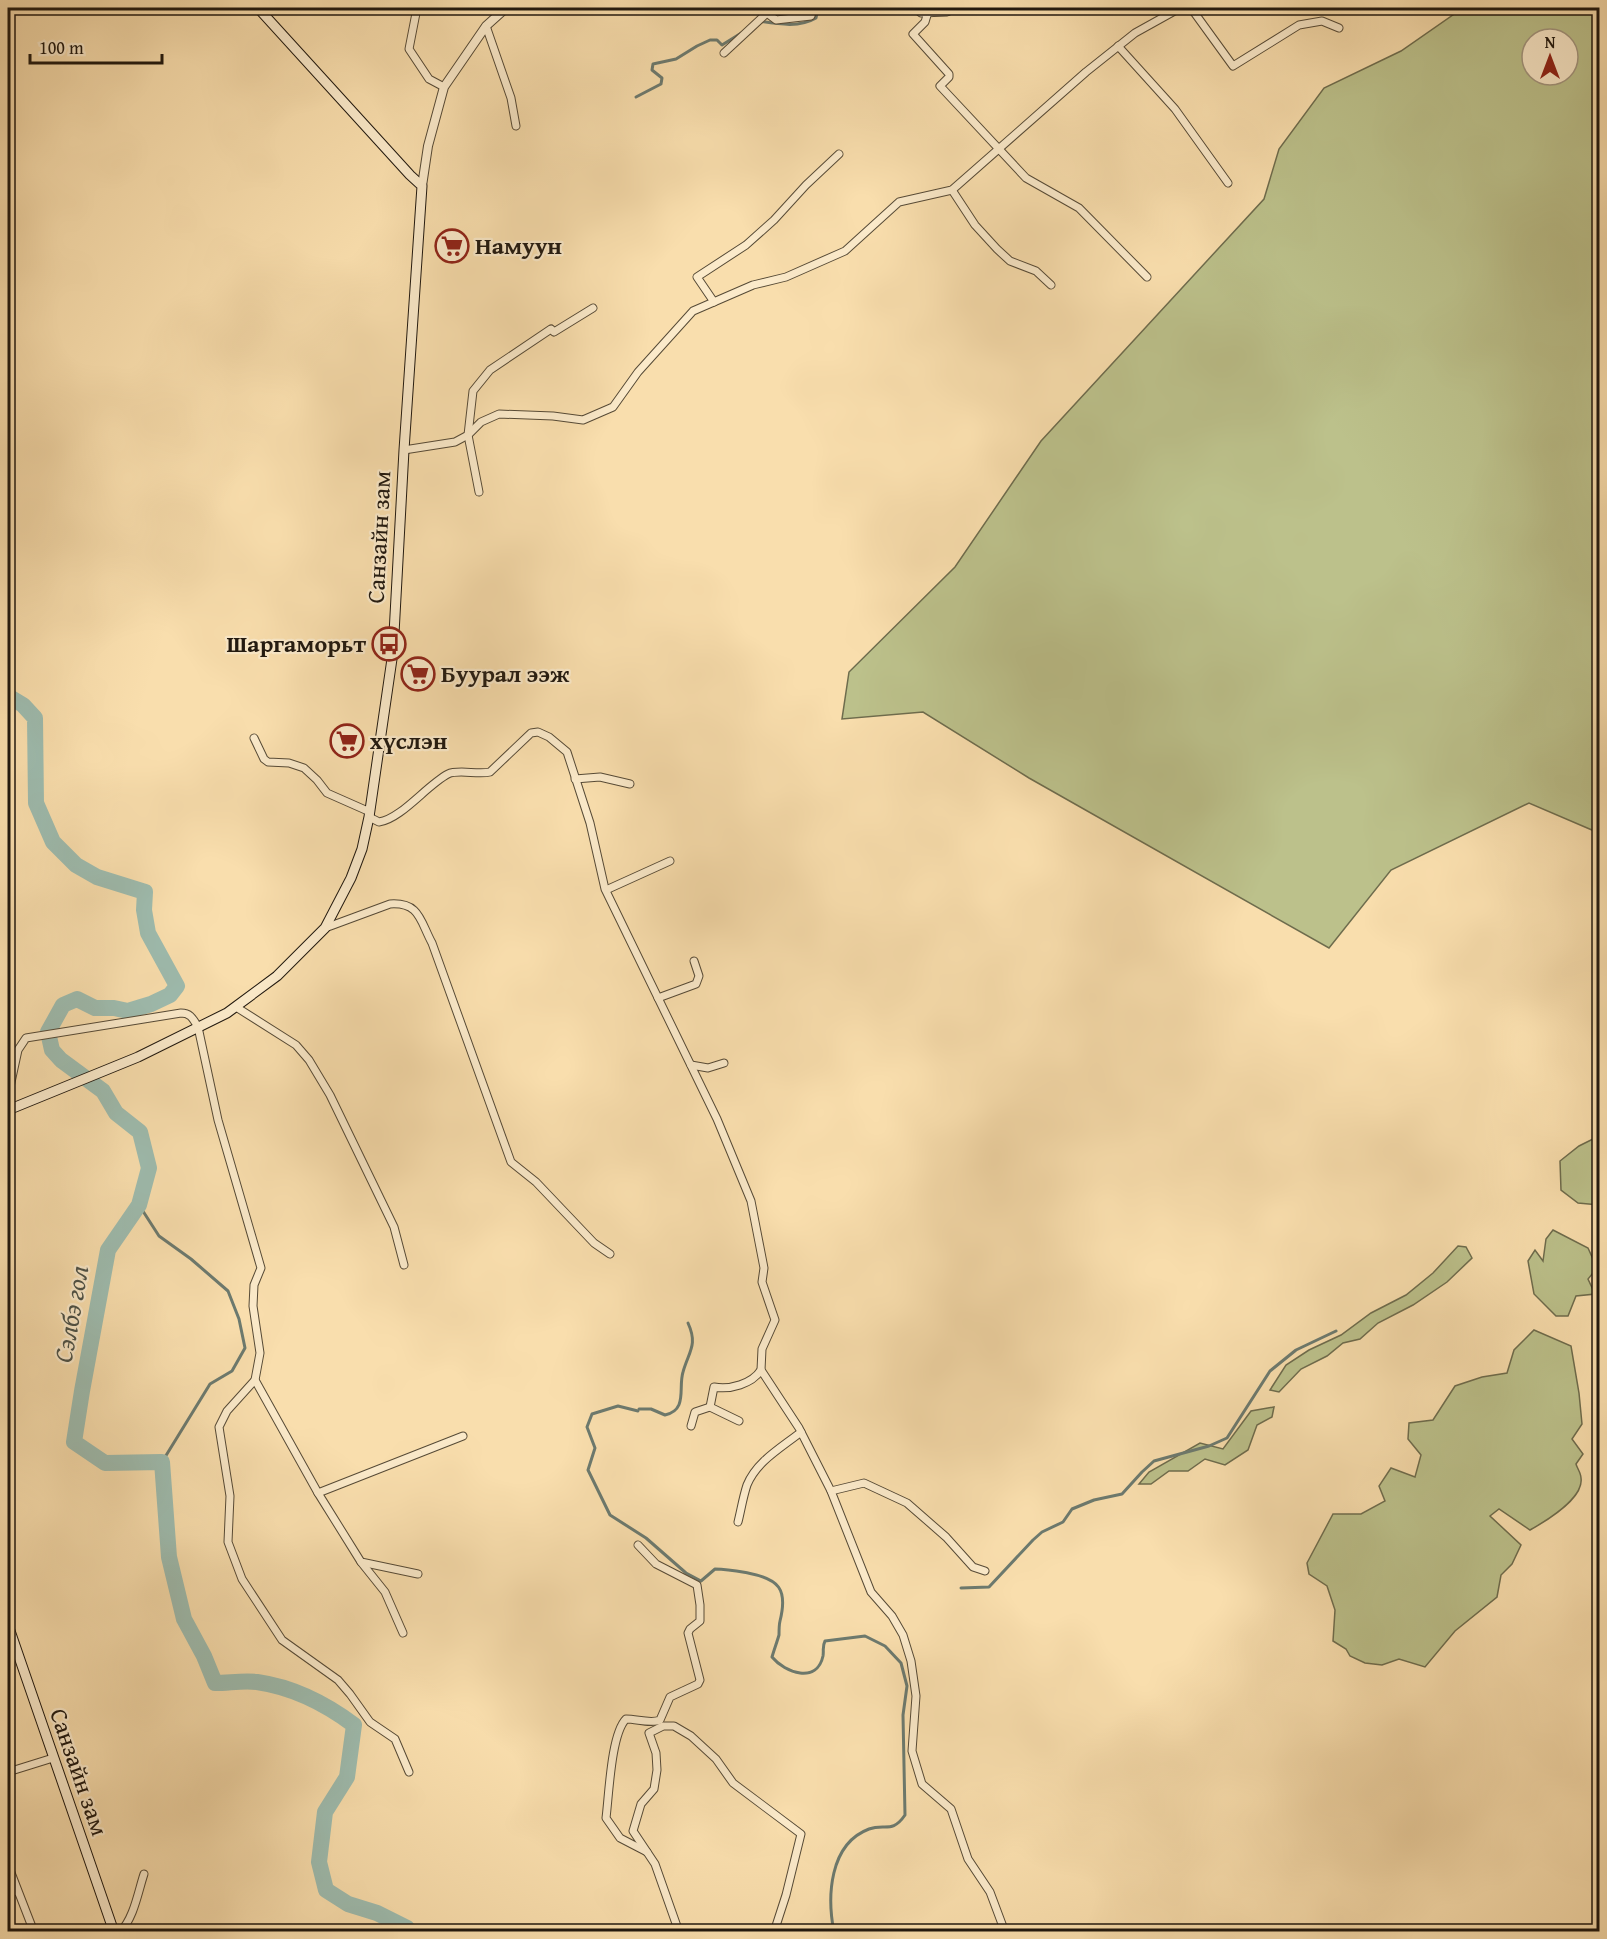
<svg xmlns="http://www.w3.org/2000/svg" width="1607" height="1939" font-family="'Gentium Book Plus',serif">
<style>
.green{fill:#bcc18b;stroke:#6e6c4d;stroke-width:1.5;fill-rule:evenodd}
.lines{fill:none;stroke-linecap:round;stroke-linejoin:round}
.stream{stroke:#6c7a6f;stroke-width:3}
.river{stroke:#9ebcaf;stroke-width:16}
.minor-casing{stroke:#564a36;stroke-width:9}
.tertiary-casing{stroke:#564a36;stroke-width:10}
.secondary-casing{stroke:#20180f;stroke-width:11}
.minor{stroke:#fbeaca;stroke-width:7}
.tertiary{stroke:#fbeaca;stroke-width:8}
.secondary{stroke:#fbeaca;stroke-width:9}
.labels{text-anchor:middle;stroke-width:4.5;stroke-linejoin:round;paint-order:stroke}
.poi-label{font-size:24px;font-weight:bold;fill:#20180f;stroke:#fbeaca;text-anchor:start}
.street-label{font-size:24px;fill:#20180f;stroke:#fbeaca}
.water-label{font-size:26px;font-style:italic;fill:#4c5147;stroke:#fbeaca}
</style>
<rect width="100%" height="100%" fill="#f9dead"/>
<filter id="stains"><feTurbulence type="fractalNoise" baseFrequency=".00333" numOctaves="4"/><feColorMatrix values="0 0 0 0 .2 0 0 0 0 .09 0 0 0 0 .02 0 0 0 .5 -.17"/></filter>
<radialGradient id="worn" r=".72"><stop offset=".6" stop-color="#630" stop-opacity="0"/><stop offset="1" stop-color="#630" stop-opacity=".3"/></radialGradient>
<g class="green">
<path d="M1463,8H1599V833L1529,803L1391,870L1329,948L1029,778L923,712L842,719L849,672L955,567L1041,441L1264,199L1279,149L1324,88L1401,51ZM1532,39H1568V75H1532Z"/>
<polygon points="1599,1136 1599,1205 1578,1203 1561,1190 1560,1161 1579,1146"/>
<polygon points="1553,1230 1588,1248 1597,1268 1588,1279 1595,1294 1576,1296 1568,1316 1556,1316 1534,1294 1528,1261 1535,1250 1543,1261 1546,1239"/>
<polygon points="1458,1246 1466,1247 1472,1258 1447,1282 1413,1305 1378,1323 1360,1339 1343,1343 1327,1356 1301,1369 1279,1392 1270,1390 1286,1365 1309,1350 1341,1335 1371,1313 1406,1295 1433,1273"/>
<path d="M1534,1330L1571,1346L1579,1393L1582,1424L1572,1439L1583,1454L1576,1464C1577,1468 1581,1473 1581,1478C1584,1498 1546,1521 1530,1530L1499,1509L1490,1516L1521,1545L1512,1564L1501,1575L1497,1597L1455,1631L1425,1667L1399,1659L1382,1665L1365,1663L1350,1656L1346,1649L1333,1641L1335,1610L1327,1586L1309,1574L1307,1563L1333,1514H1361L1385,1501L1379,1486L1391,1468L1415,1477L1421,1455L1408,1439L1409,1423L1433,1420L1455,1386L1482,1377L1507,1373L1514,1350Z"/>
<polygon points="1274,1407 1272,1417 1257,1425 1248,1450 1225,1465 1205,1459 1188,1471 1169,1471 1151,1484 1139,1484 1149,1472 1200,1443 1223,1449 1251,1411"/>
</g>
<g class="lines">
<g class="stream">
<path d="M758,21C778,24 799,28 816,18L818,8"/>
<polyline points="636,97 661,84 662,78 652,70 653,64 676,59 697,46 710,40 717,40 722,45 743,32"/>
<polyline points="139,1205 159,1236 191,1259 228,1291 239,1319 245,1348 232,1371 210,1384 162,1462"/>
<path d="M639,1409H651L665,1415C688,1410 678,1388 683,1372C689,1351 698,1345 688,1323"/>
<path d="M638,1411L618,1406L592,1414L587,1427L595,1448L588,1470L610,1515L646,1538L686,1573L701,1581L715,1569C727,1569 737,1571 748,1573C779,1579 788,1589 780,1621C779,1625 779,1630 779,1635C777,1642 774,1650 772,1657C785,1673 817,1684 823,1656C824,1650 822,1647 825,1641L865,1636L885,1646L901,1663L907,1686L903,1715L905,1815C892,1834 885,1823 869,1829C829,1844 827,1897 834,1932"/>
<polyline points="961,1588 989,1587 1033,1540 1042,1532 1063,1522 1072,1509 1094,1500 1122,1494 1142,1472 1154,1461 1209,1446 1227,1438 1270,1371 1296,1350 1336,1331"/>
</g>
<path class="river" d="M8,696L23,705L35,718L36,803L53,842L76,865L97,877L145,892L144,910L148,933L177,986L170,995L151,1004L128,1011L114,1008H95L77,999L63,1005L48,1032L52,1050L61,1060L103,1091L116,1113L140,1132L149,1168L139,1205L108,1250L82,1391L74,1442L105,1463L162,1462L169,1557L184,1619L204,1656L215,1683C229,1683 244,1680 257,1682C292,1687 326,1704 354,1725L347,1777L325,1812L319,1862L326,1890L348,1904L377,1913L407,1928L410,1932"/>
<defs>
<g id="minor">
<polyline points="417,8 409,49 429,79 444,87"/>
<polyline points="760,8 776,20 811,16 813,8"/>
<polyline points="915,8 921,13 947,12 956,8"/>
<polyline points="1191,8 1233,66 1299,25 1322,21 1339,28"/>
<polyline points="928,12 925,22 913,34 949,74 949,77 940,86 1026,178 1079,208 1147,277"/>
<polyline points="486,26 511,98 516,126"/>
<polyline points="1118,46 1175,109 1228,183"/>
<polyline points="724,53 767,13"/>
<polyline points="952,190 975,225 997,249 1010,261 1036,271 1051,285"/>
<polyline points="714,302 697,277 746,245 774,220 806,185 839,154"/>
<polyline points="404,450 455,442 468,435 481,422 499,414 553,416 583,420 613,407 638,372 693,311 753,285 786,277 845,251 899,202 952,190 1086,72 1135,33 1180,8"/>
<polyline points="479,492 468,435 473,391 490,370 551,329 554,332 593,308"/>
<polyline points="254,738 264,759 268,762 289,763 304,768 317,780 327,793 370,812"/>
<polyline points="575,779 600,777 630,784"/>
<path d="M369,817L379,822C401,819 427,785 448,774C458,769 478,775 490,772L531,733L538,732L549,737L567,752L590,823L605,889L717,1119L751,1201L764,1268L762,1282L775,1320L762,1349L761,1370L799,1428L831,1491L871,1592L892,1616L903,1635L911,1661L916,1696L912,1751L922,1784L951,1809L968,1859L990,1892L1005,1932"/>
<polyline points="606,890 670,861"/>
<path d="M325,928L390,904C420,902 420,921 432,943L511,1162L536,1182L594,1243L610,1254"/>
<polyline points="658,998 696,984 699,976 694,961"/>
<polyline points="236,1007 296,1045 309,1060 330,1095 394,1227 404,1265"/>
<polyline points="691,1065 708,1068 724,1063"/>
<path d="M8,1096L18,1050L26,1038L181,1013C191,1013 193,1019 198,1027L218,1120L261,1268L254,1285L253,1306L260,1353L255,1380L318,1493L463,1436"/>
<polyline points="255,1380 227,1411 219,1427 230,1496 228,1542 242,1579 282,1640 338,1680 350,1694 370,1722 395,1739 409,1772"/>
<path d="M739,1421L710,1407L714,1387C730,1390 752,1384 761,1370"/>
<polyline points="691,1426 695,1412 710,1407"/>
<polyline points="831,1491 864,1483 907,1503 946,1537 973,1567 985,1571"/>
<polyline points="318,1493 361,1562 418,1574"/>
<path d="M738,1522C741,1510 743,1497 747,1485C757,1461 781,1448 801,1432"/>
<path d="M638,1545L656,1564L697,1585L700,1605V1621L690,1629L688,1633L700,1680L698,1684L670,1697L660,1720C651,1724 637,1719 626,1719C611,1734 609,1795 606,1818L620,1838L647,1852"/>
<polyline points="361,1562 385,1592 403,1633"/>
<polyline points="8,1772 53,1758"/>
<polyline points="8,1865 34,1932"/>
<polyline points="8,1895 17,1890"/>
<path d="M120,1932C134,1918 138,1892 144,1874"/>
<polyline points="679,1932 655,1864 633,1831 641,1804 654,1789 657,1770 656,1753 649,1733 663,1726 674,1726 691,1736 716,1759 733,1783 801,1834 786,1895 774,1932"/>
</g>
<polyline id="tertiary" points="422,186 428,146 444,87 486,26 506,8"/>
<g id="secondary">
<polyline points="8,1110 138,1057 227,1013 277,976 325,928 351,878 362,849 369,817 393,652 404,450 422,186 410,175 258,8"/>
<polyline points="8,1625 114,1932"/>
</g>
</defs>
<use href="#minor" class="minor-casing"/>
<use href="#tertiary" class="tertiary-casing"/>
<use href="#secondary" class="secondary-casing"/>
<use href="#minor" class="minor"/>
<use href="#tertiary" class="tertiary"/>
<use href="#secondary" class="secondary"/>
</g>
<defs>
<symbol id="supermarket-ring" viewBox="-11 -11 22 22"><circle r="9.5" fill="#fbeaca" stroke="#8f2418" stroke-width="1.5"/><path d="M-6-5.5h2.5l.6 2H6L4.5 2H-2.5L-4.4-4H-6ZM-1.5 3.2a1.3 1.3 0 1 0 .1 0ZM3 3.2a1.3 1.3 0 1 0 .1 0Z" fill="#8f2418"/></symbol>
<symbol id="bus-ring" viewBox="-11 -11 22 22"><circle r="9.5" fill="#fbeaca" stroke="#8f2418" stroke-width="1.5"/><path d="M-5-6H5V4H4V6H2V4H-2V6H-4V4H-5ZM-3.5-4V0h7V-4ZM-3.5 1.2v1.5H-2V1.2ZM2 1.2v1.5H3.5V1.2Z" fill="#8f2418"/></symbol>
</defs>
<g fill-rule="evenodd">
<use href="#supermarket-ring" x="433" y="227" width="38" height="38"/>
<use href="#bus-ring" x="370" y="625" width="38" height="38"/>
<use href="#supermarket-ring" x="399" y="655" width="38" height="38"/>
<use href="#supermarket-ring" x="328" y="722" width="38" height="38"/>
</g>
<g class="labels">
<g class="poi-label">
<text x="475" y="254">Намуун</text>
<text x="366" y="652" text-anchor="end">Шаргаморьт</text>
<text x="441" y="682">Буурал ээж</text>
<text x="370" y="749">хүслэн</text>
</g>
<g class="street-label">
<text transform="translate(379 537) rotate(-87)" y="8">Санзайн зам</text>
<text transform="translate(79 1772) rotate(71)" y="8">Санзайн зам</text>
</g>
<g class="water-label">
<text transform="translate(71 1314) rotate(-80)" y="9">Сэлбэ гол</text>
</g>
</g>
<rect width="1607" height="1939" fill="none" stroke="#f9dead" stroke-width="30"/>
<rect x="9" y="9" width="1589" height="1921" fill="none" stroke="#20180f" stroke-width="3"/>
<rect x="15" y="15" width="1577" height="1909" fill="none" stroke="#20180f" stroke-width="1.5"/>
<g transform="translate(1550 57)"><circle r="28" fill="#fbeaca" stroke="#a3967f" stroke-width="1.5"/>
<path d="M0-4.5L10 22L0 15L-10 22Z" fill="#8f2418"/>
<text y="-9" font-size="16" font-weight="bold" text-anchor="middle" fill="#20180f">N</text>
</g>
<path d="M30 54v9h132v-9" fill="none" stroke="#20180f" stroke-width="3"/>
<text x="39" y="54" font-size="18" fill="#20180f" stroke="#fbeaca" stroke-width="4.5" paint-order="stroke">100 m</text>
<rect width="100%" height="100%" filter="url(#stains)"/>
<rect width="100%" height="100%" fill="url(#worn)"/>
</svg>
